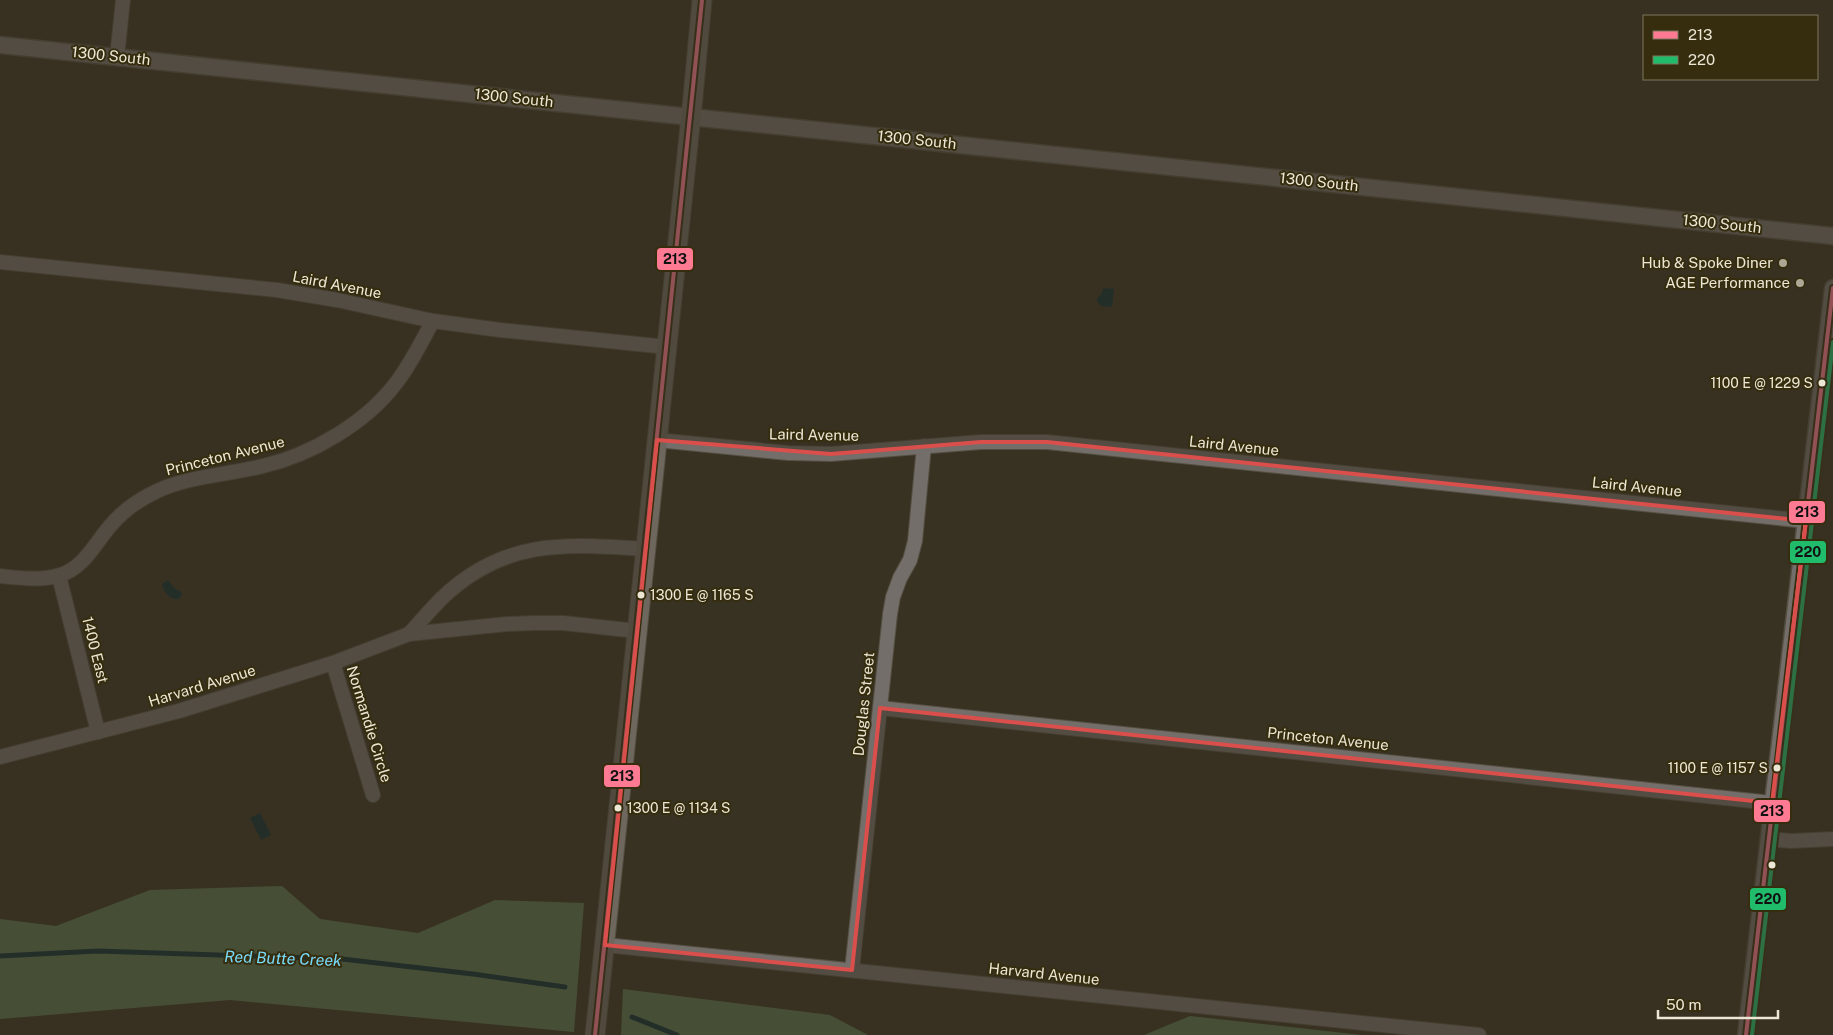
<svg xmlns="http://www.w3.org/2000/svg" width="1833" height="1035" font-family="'Public Sans',sans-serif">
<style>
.forest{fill:#57744e}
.water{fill:#0a2b32}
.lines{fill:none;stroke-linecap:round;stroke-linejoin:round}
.stream{stroke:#0a2b32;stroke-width:5}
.minor-casing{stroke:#534e40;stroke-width:16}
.tertiary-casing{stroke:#534e40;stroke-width:19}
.secondary-casing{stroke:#534e40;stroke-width:21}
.minor{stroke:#746e6a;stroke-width:14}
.tertiary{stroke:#746e6a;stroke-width:16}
.secondary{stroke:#6e675e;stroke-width:19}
.bus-1-casing{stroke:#362d0e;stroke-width:8}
.bus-2-casing{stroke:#362d0e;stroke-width:8}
.bus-1{stroke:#fe7a93;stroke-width:4}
.bus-2{stroke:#20bc6c;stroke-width:4}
.marked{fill:none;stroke:#da4e4b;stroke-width:4;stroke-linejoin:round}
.poi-dot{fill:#ada796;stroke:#362d0e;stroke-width:2}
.bus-dot{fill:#ece6d5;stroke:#362d0e;stroke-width:2}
.labels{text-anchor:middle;stroke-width:4;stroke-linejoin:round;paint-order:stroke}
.bus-label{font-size:14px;fill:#ece6d5;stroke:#362d0e;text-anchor:end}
.street-label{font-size:15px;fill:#ece6d5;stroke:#362d0e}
.poi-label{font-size:15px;fill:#ece6d5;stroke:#362d0e;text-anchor:end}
.water-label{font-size:16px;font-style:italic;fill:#78dbfb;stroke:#362d0e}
.line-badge{stroke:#362d0e;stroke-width:2}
.pale-badge-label{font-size:14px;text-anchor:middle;font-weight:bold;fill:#111}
</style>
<rect width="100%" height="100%" fill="#383222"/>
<g class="forest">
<polygon points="282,886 320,919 418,933 495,900 584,903 574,1032 230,1000 0,1019 0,919 56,926 150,890"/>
<polygon points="623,989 830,1015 868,1035 621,1035"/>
<polygon points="1190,1016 1362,1035 1144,1035"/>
</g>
<g class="water">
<polygon points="1103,288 1114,289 1112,307 1101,306 1097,302 1097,299 1102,293"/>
<path d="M168,580L174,588L181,592L182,595L179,599C170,600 164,593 162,584Z"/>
<polygon points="260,813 271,835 261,840 250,818"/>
</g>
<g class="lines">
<g class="stream">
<polyline points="0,956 98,951 342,959 473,974 565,987"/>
<polyline points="632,1017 677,1035"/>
</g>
<defs>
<g id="minor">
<polyline points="117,57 123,0"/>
<polyline points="0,262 277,290 337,300 433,321 500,330 667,347"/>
<polyline points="657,440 788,453 831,454 981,442 1047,442 1806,521"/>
<path d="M0,576C19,578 42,581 60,575C84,568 95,543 111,525C122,512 137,501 153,493C186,476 227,475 263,466C311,455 366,423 396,383C411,364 421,342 433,321"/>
<polyline points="59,576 98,732"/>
<path d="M409,634C420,622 431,609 442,598C505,538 566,544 646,549"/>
<polyline points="333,663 373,795"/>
<polyline points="880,708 1772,803"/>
<polyline points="0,757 179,711 333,663 409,634 507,624 535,623 563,623 637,631"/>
<polyline points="1768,839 1791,841 1833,839"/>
<polyline points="605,945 1479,1035"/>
<polyline points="852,970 890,614 893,597 900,578 910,560 915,541 924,446"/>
</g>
<g id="tertiary">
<polyline points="0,45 1833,236"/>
<polyline points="1746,1035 1833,288"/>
</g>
<polyline id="secondary" points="595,1035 693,97 702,0"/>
</defs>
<use href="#minor" class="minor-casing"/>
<use href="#tertiary" class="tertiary-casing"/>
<use href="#secondary" class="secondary-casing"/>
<use href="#minor" class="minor"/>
<use href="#tertiary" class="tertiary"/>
<use href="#secondary" class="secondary"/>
<defs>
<g id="bus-1">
<polyline points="595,1035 702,0"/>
<polyline points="1746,1035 1833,288"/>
</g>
<polyline id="bus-2" points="1752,1035 1833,342"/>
</defs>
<use href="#bus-1" class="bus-1-casing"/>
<use href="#bus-2" class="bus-2-casing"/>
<use href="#bus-1" class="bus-1"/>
<use href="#bus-2" class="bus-2"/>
</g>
<path d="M0 0H1833V1035H0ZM657,440L831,454L981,442H1047L1806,521L1772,803L880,708L852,970L605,945Z" fill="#383222" fill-opacity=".55" fill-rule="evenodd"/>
<path class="marked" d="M657,440L831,454L981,442H1047L1806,521L1772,803L880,708L852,970L605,945Z"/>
<g class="poi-dot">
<circle cx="1783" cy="263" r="5"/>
<circle cx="1800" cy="283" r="5"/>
</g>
<g class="bus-dot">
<circle cx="1822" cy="383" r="4.5"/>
<circle cx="641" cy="595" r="4.5"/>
<circle cx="1777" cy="768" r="4.5"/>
<circle cx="618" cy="808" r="4.5"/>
<circle cx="1772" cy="865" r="4.5"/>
</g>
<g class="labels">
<g class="bus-label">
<text x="1813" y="388">1100 E @ 1229 S</text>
<text x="650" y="600" text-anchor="start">1300 E @ 1165 S</text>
<text x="1768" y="773">1100 E @ 1157 S</text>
<text x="627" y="813" text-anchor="start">1300 E @ 1134 S</text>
</g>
<g class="street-label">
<text transform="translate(111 56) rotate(6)" y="5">1300 South</text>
<text transform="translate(514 98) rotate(6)" y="5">1300 South</text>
<text transform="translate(917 140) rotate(6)" y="5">1300 South</text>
<text transform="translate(1319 182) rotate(6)" y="5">1300 South</text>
<text transform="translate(1722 224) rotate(6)" y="5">1300 South</text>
<text transform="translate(337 285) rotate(11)" y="5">Laird Avenue</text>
<text transform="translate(814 435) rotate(1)" y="5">Laird Avenue</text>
<text transform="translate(1234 446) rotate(6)" y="5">Laird Avenue</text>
<text transform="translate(225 456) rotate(-14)" y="5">Princeton Avenue</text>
<text transform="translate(1637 487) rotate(6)" y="5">Laird Avenue</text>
<text transform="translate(95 650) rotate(76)" y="5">1400 East</text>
<text transform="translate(202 686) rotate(-17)" y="5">Harvard Avenue</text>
<text transform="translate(864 704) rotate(-84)" y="5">Douglas Street</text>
<text transform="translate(369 724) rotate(73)" y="5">Normandie Circle</text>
<text transform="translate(1328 739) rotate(6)" y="5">Princeton Avenue</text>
<text transform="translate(1044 974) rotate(6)" y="5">Harvard Avenue</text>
</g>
<g class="poi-label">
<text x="1773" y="268">Hub &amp; Spoke Diner</text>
<text x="1790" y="288">AGE Performance</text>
</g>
<g class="water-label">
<text transform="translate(283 958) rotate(2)" y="6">Red Butte Creek</text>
</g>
</g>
<g class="line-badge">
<rect x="656" y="247" width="38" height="24" rx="5" fill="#fe7a93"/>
<rect x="1788" y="500" width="38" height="24" rx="5" fill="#fe7a93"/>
<rect x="1789" y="540" width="38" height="24" rx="5" fill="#20bc6c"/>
<rect x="603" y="764" width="38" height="24" rx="5" fill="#fe7a93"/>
<rect x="1753" y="799" width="38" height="24" rx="5" fill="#fe7a93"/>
<rect x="1749" y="887" width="38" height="24" rx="5" fill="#20bc6c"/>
</g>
<g class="pale-badge-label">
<text x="675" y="264">213</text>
<text x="1807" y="517">213</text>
<text x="1808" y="557">220</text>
<text x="622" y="781">213</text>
<text x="1772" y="816">213</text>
<text x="1768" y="904">220</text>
</g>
<rect x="1643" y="15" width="175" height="65" fill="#362d0e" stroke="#7f775e"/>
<rect x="1653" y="31" width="25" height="8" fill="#fe7a93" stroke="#7f775e"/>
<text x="1688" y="40" font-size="15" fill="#ece6d5">213</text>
<rect x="1653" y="56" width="25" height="8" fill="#20bc6c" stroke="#7f775e"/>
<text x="1688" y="65" font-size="15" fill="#ece6d5">220</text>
<path d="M1658 1010v8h120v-8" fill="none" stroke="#ece6d5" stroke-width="2.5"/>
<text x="1666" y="1010" font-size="15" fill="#ece6d5" stroke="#362d0e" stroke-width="4" paint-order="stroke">50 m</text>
</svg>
